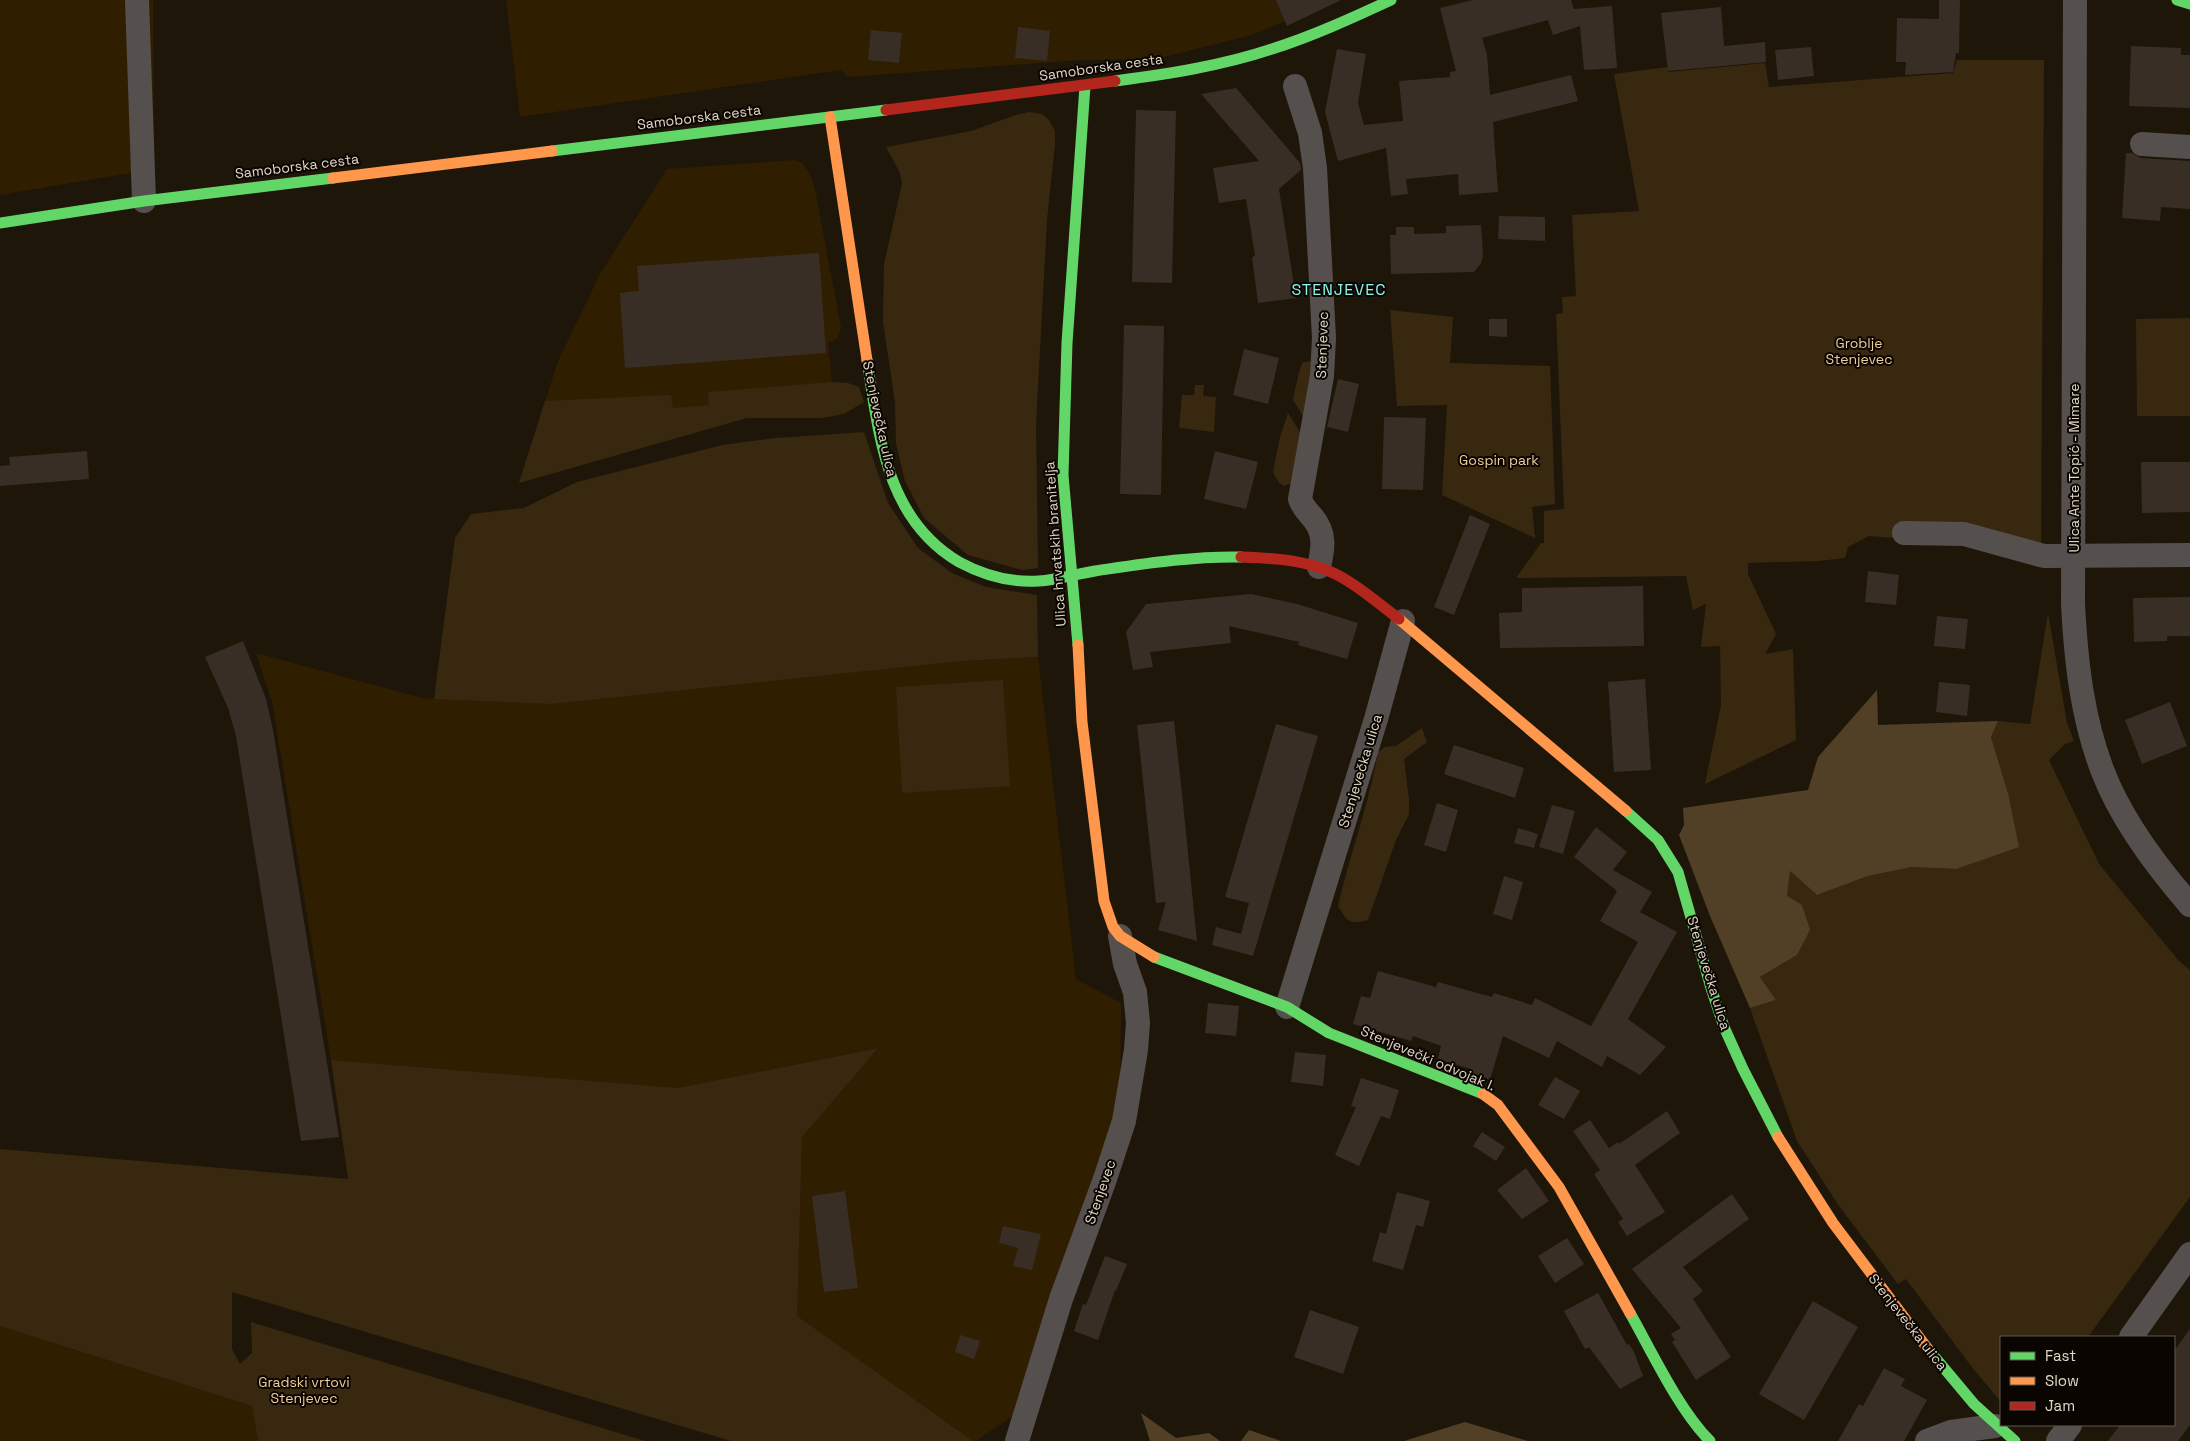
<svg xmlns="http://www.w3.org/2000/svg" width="2190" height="1441" font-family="'Space Grotesk',sans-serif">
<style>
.built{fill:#301e01}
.green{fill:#382810}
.forest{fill:#514026}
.building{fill:#382e26}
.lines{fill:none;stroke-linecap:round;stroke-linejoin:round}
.street{stroke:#55504d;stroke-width:24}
.fast{stroke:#63d668;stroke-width:11}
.slow{stroke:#ff974d;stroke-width:11}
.jam{stroke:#b3261e;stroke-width:11}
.labels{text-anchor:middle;stroke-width:4;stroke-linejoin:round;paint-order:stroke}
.street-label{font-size:14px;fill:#e1d7c7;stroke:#0a0500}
.park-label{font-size:14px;fill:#f0cc99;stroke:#0a0500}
.quarter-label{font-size:16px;letter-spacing:1px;fill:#8af5ed;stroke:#0a0500}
</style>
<rect width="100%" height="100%" fill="#1e1609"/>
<g class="built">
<polygon points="0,0 153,0 154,169 0,195"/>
<polygon points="506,0 1334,0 1252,35 1156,59 1080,60 848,77 841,70 520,117"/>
<polygon points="794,160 802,163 809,172 815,189 841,327 838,338 828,343 833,393 519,483 558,361 600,274 667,169"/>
<polygon points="256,653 422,698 552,704 963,661 1038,657 1076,979 1121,1003 1120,1108 1014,1415 976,1441 973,1441 796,1316 802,1137 877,1048 678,1088 331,1060 272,702"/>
<polygon points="0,1326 252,1406 258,1441 0,1441"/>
</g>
<g class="green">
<polygon points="1957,60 2044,60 2041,549 1869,536 1848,547 1845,558 1818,561 1748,563 1748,574 1776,634 1765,654 1793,649 1796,740 1705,784 1721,705 1720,646 1701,647 1706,604 1693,610 1686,576 1516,578 1541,543 1544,543 1544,511 1564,509 1556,314 1563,313 1562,297 1576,296 1572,215 1639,211 1614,74 1668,67 1668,72 1765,63 1769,87 1953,73"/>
<polygon points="1029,112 1042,114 1049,120 1055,131 1055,144 1047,220 1036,425 1038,568 1022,570 968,555 924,518 905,481 896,444 895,403 883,322 884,264 902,184 900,173 886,147 971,131 1016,115"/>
<polygon points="1390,310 1453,317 1450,363 1550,366 1555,504 1532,507 1535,538 1442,495 1447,405 1397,406"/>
<polygon points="2190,318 2190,416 2137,416 2136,319"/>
<path d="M1315,361L1305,419L1293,400C1294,393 1300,366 1303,362Z"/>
<polygon points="832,382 848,383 859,387 864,402 844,414 822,418 747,418 519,483 545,401 671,395 673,408 709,405 708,392"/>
<polygon points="1195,385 1204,385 1203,396 1216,397 1214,432 1179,428 1182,395 1194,395"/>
<polygon points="1288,413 1301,434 1292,483 1284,486 1279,483 1273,472 1280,437"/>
<polygon points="864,432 888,503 918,548 952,573 986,587 1037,595 1038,657 963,661 552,704 434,699 455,538 471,514 524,508 577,482 722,445 776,438"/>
<polygon points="2048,613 2067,723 2074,741 2065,744 2049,760 2099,864 2179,961 2190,970 2190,1197 2088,1337 2001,1337 2001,1402 1971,1366 1906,1279 1898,1284 1839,1206 1797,1141 1750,1008 1776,1000 1760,977 1797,955 1787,896 1790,871 1817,895 1868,876 1912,867 1956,869 2008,793 1991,737 1998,721 2030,724"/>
<polygon points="1003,680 1010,786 902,793 896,687"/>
<path d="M1422,728L1427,742L1404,759L1409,799V814L1396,840L1368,920C1349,925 1348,922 1338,906C1350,854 1369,804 1378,752L1385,747L1396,746Z"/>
<polygon points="878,1048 802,1137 797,1316 973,1441 731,1441 232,1292 232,1349 240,1364 252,1353 251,1322 645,1441 258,1441 252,1406 0,1326 0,1149 348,1179 331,1060 678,1088"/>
</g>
<g class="forest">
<polygon points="1877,690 1878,725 1998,721 1991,737 2008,793 2019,847 1956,869 1912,867 1868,876 1817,895 1790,871 1787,896 1802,905 1810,930 1797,955 1760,977 1776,1000 1750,1008 1710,916 1679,835 1684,825 1683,808 1808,790 1818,757"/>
<polygon points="1141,1413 1176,1438 1209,1433 1220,1441 1150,1441"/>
<polygon points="1465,1422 1528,1441 1404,1441"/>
<polygon points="1249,1430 1281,1441 1241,1441"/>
</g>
<g class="building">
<polygon points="1276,0 1341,0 1287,26"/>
<polygon points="1473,0 1571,0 1574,9 1612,6 1617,68 1584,70 1580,26 1553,35 1548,20 1482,38 1487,54 1490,95 1571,75 1578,101 1493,122 1498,192 1459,195 1458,174 1406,179 1408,194 1391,196 1386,148 1338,161 1325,112 1337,49 1366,54 1358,103 1364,125 1403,121 1399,81 1450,77 1450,72 1456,71 1440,8"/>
<polygon points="1939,0 1960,0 1959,53 1956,53 1953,72 1905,75 1906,62 1896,62 1897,18 1939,19"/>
<polygon points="1721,7 1724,46 1765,42 1766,62 1668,71 1661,13"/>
<polygon points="1018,27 1050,31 1047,61 1015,58"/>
<polygon points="871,30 902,33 899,63 868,60"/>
<polygon points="2131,46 2181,48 2181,55 2190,55 2190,108 2129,106"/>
<polygon points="1811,47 1814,76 1778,80 1775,50"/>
<polygon points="1236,88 1300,163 1301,170 1279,189 1296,298 1258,303 1252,257 1255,256 1246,199 1219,203 1213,168 1259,161 1201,94"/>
<polygon points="1136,110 1176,111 1172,283 1132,282"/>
<polygon points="2126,153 2132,153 2141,158 2190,161 2190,209 2161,207 2160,221 2122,218"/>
<polygon points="1499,216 1545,217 1545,241 1498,239"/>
<polygon points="1481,225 1483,256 1481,263 1474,272 1391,274 1390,235 1396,235 1396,227 1414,227 1414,234 1446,233 1446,226"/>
<polygon points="819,253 826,353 625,368 620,293 639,291 637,266"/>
<polygon points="1489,319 1507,319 1507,337 1489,336"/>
<polygon points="1124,325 1164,326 1161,495 1120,494"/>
<polygon points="1244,349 1279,358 1268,404 1233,395"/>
<polygon points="1338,379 1359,384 1348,432 1327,427"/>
<polygon points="1384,417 1426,418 1423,490 1382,489"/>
<polygon points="87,451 89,479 0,486 0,466 10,465 9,457"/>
<polygon points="1215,451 1258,462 1246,509 1204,499"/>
<polygon points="2141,462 2190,462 2190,512 2142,513"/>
<polygon points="1470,515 1490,524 1454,615 1434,607"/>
<polygon points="1868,571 1899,575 1896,605 1865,602"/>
<polygon points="1643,586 1644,646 1500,648 1499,613 1522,612 1522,588"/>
<polygon points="1251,594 1297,604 1358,623 1347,659 1298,645 1299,642 1229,626 1231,643 1150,652 1153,667 1133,670 1126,632 1146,604"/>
<polygon points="2190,597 2190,636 2167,636 2167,641 2134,642 2133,598"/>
<polygon points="1937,616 1968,619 1965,649 1934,646"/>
<polygon points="243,641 266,699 273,730 339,1137 301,1141 236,736 228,708 205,657"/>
<polygon points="1645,679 1651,770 1614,772 1608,682"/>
<polygon points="1939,682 1970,685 1967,716 1936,712"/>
<polygon points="2170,702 2187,746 2142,764 2125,720"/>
<polygon points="1174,721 1181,784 1197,941 1158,930 1166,902 1156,903 1137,725"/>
<polygon points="1276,724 1318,736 1253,956 1212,945 1216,927 1241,934 1249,903 1225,897"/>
<polygon points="1454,745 1524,768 1515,798 1444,774"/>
<polygon points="1437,803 1458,810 1446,852 1424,845"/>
<polygon points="1552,805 1575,811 1563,854 1539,847"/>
<polygon points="1596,827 1627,852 1613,870 1652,892 1640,912 1677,932 1628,1019 1666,1047 1640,1075 1607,1056 1602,1067 1557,1041 1549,1058 1503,1036 1490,1080 1470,1072 1471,1069 1438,1059 1441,1046 1413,1036 1411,1041 1353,1024 1361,996 1370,998 1378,971 1436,987 1438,982 1492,997 1494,993 1532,1005 1535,998 1591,1026 1638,942 1600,921 1617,891 1574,857"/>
<polygon points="1518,828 1538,834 1534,848 1514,843"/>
<polygon points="1504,876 1523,882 1512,920 1493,914"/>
<polygon points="1208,1003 1239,1006 1236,1036 1205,1033"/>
<polygon points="1295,1052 1326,1055 1323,1086 1291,1082"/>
<polygon points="1555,1077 1580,1091 1564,1119 1538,1105"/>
<polygon points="1361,1078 1399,1090 1390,1119 1381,1116 1359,1166 1335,1155 1356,1107 1351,1106"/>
<polygon points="1667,1111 1680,1133 1635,1165 1665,1212 1627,1236 1618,1222 1623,1219 1594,1174 1600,1170 1573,1131 1590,1120 1609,1148 1618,1142 1619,1144"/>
<polygon points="1482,1132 1505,1147 1496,1161 1473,1146"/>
<polygon points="1526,1168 1549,1201 1522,1219 1497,1190"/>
<polygon points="845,1191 858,1288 824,1292 812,1196"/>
<polygon points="1397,1192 1430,1201 1423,1227 1416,1225 1403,1270 1372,1261 1380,1232 1386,1234"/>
<polygon points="1732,1194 1749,1219 1683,1267 1703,1291 1693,1299 1731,1357 1696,1380 1672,1342 1675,1340 1671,1334 1681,1328 1632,1269"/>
<polygon points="1003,1226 1041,1234 1032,1270 1013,1266 1018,1248 999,1243"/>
<polygon points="1567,1238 1584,1264 1555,1283 1538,1256"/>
<polygon points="1105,1256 1127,1264 1116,1291 1115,1290 1098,1340 1074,1331 1083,1304 1086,1305"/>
<polygon points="1598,1293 1627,1345 1629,1344 1634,1352 1643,1376 1620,1389 1589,1347 1585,1349 1564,1311"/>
<polygon points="1813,1301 1858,1327 1804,1420 1759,1394"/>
<polygon points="1310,1310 1359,1327 1343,1374 1294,1357"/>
<polygon points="2190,1329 2190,1425 2178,1441 2108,1441 2120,1425 2174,1425 2174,1351"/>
<polygon points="960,1335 980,1341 974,1359 955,1352"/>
<polygon points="1884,1368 1905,1379 1901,1386 1927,1400 1904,1441 1838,1441 1859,1404 1863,1406"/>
</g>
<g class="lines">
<g class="street">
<polyline points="137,0 144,201"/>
<path d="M2075,0L2073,604C2076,661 2082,718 2103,772C2122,821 2156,866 2190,905"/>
<path d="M1295,86L1310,133L1315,168L1324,338L1322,376L1300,499C1303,508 1308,512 1313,518C1326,534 1323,549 1319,567"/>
<polyline points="2142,144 2190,147"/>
<polyline points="1904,533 1964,534 2044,556 2190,555"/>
<polyline points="1287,1007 1376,719 1403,621"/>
<polyline points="2131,1337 2190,1254"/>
<polyline points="1017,1441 1061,1299 1105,1179 1124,1121 1136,1050 1138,1023 1135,992 1125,964 1120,936"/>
<polyline points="1927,1441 1951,1432 1995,1426"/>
<polyline points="2058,1441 2070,1425"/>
</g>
<g class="fast">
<polyline points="2177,0 2190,4"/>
<path d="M1115,81C1168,74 1221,66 1272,49C1313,36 1352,18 1391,0"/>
<polyline points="552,151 886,110"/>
<polyline points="0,223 144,201 333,178"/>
<path d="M867,360C879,436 886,519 959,562C983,575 1011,583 1039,581C1057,580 1076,574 1095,571C1143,564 1192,556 1241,557"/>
<polyline points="1078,645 1063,475 1067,343 1085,86"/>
<polyline points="1626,811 1658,840 1678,872 1711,988 1724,1027 1743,1069 1778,1137"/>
<polyline points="1154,957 1287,1007 1329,1033 1483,1094"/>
<path d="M1630,1313C1652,1352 1679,1410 1710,1441"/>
<polyline points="1928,1349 1974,1404 2015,1441"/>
</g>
<g class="slow">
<polyline points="830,117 867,360"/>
<polyline points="333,178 552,151"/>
<polyline points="1399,619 1626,811"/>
<polyline points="1078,645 1082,722 1104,901 1113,927 1120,936 1154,957"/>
<polyline points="1483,1094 1498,1105 1559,1187 1630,1313"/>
<polyline points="1778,1137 1833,1223 1928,1349"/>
</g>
<g class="jam">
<polyline points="886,110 1115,81"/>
<path d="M1241,557C1267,558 1293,559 1318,567C1348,576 1374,600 1399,619"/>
</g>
</g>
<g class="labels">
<g class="street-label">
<text transform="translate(1101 67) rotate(-8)" y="5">Samoborska cesta</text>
<text transform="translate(699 117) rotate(-7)" y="5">Samoborska cesta</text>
<text transform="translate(297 166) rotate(-7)" y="5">Samoborska cesta</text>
<text transform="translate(1322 345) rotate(-88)" y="5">Stenjevec</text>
<text transform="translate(880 419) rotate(78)" y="5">Stenjevečka ulica</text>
<text transform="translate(2074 468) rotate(-90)" y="5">Ulica Ante Topić - Mimare</text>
<text transform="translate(1055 544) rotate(-94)" y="5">Ulica hrvatskih branitelja</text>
<text transform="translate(1360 771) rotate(-73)" y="5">Stenjevečka ulica</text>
<text transform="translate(1709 973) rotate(73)" y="5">Stenjevečka ulica</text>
<text transform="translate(1428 1058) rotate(23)" y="5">Stenjevečki odvojak I.</text>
<text transform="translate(1100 1192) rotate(-71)" y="5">Stenjevec</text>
<text transform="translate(1908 1322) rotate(52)" y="5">Stenjevečka ulica</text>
</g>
<g class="park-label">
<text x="1859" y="348">Groblje<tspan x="1859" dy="16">Stenjevec</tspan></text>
<text x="1499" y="465">Gospin park</text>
<text x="304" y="1387">Gradski vrtovi<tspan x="304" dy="16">Stenjevec</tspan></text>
</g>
<g class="quarter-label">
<text x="1339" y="295">STENJEVEC</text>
</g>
</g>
<rect x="2000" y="1336" width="175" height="90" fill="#0a0500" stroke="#605950"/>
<rect x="2010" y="1352" width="25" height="8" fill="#63d668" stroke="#605950"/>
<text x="2045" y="1361" font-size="15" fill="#e1d7c7">Fast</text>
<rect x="2010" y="1377" width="25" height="8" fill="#ff974d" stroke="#605950"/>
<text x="2045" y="1386" font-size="15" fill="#e1d7c7">Slow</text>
<rect x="2010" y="1402" width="25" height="8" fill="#b3261e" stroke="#605950"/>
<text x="2045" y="1411" font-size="15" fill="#e1d7c7">Jam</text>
</svg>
